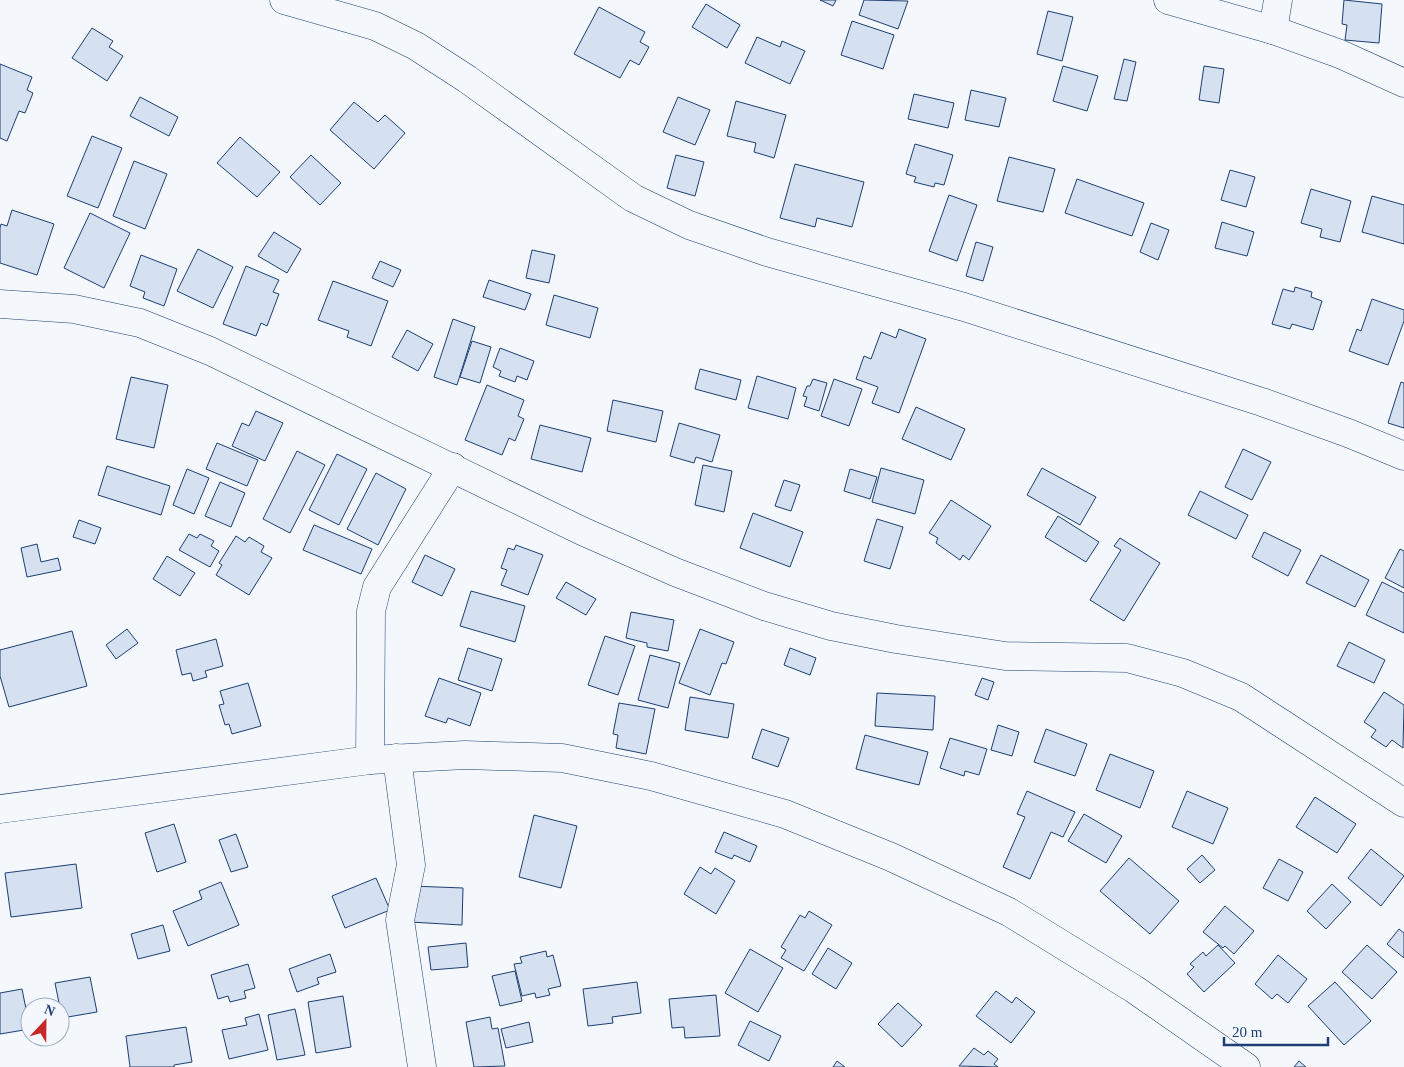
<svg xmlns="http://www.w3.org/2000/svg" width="1404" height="1067" font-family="'Times New Roman',serif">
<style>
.building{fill:#d5e0f0;stroke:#1d3f73}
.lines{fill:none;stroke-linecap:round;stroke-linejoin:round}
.street-casing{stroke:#1d3f73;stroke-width:29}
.street{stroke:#f4f7fb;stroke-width:28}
</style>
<rect width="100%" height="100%" fill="#f4f7fb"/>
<g class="building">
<polygon points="820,0 836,0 833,6"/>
<polygon points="864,0 908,1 898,29 859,15"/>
<polygon points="1344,0 1382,4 1379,43 1345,40 1347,25 1342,24"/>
<polygon points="706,4 740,25 727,48 692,27"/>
<polygon points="599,7 645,32 640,42 649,47 639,65 630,60 620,78 574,54"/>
<polygon points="1048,11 1073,17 1062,61 1037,54"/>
<polygon points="852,21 894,35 883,69 841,55"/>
<polygon points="92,28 113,41 109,47 123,56 107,81 72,58"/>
<polygon points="757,37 780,47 782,41 805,51 790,84 745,63"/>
<polygon points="1124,59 1136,62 1127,101 1114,99"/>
<polygon points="0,64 32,77 27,90 33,93 25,113 19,111 7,141 0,138"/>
<polygon points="1063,66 1098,76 1087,111 1053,101"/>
<polygon points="1204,66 1224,69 1219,103 1199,100"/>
<polygon points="971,90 1006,98 999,127 965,120"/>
<polygon points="914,94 954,103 948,128 908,119"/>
<polygon points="140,97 178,117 169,136 130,116"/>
<polygon points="678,97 710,110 695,145 663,132"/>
<polygon points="736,101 786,115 774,158 754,152 756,143 727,136"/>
<polygon points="354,102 378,122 385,115 405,133 374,169 330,130"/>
<polygon points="92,136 122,148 98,208 67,196"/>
<polygon points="240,137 280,172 257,197 217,163"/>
<polygon points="915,144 953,155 944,185 935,183 934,187 914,182 916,177 906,174"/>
<polygon points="311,155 341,183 320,205 290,177"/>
<polygon points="676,155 704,162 695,196 667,188"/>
<polygon points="1009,157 1055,169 1043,212 997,201"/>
<polygon points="134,161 167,174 145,229 113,216"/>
<polygon points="795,164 864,182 852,227 817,218 815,227 780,218"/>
<polygon points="1230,170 1255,177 1246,207 1221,200"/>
<polygon points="1077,179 1144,203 1132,236 1065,213"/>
<polygon points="1311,189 1351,201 1340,242 1320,237 1322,229 1301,223"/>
<polygon points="949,195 977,205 957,261 929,251"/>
<polygon points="1372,196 1404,205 1404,244 1362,232"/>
<polygon points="12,210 54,224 37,275 0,263 0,228 1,224 7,226"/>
<polygon points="90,213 130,233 104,288 64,268"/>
<polygon points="1222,222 1254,232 1247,256 1215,248"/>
<polygon points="1151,223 1169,230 1158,260 1140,252"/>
<polygon points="274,232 301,249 287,273 258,256"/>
<polygon points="976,242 993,247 983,281 966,276"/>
<polygon points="198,249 233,267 213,308 177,291"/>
<polygon points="532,250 555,255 549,283 526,278"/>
<polygon points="141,255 177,269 164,306 143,298 145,292 130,286"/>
<polygon points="380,261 401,270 393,287 372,278"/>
<polygon points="246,266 279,280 273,292 279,294 267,326 261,323 256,336 223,324"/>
<polygon points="489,280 531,294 525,310 483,297"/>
<polygon points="333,281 388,301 371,346 347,337 349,331 318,320"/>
<polygon points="1295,287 1312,292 1311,297 1322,301 1313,330 1292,324 1290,329 1272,324 1283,289 1294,292"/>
<polygon points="554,295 598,308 590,338 546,325"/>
<polygon points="1372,299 1404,310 1404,321 1388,365 1349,351 1357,329 1361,331"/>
<polygon points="453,319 475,327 457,385 434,377"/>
<polygon points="899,329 926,339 899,413 872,403 878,387 856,379 864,356 871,359 881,332 896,338"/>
<polygon points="407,330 433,344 418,371 392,357"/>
<polygon points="472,341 491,347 480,383 460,377"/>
<polygon points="500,348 534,361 527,380 517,376 515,382 499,376 501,371 493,367"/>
<polygon points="700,369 741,380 736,400 695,389"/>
<polygon points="757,376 796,388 788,419 748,408"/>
<polygon points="131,377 168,385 154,448 116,439"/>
<polygon points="813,379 827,383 819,411 804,406 807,397 803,396 807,386 810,386"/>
<polygon points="834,379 862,389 849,426 821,416"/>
<polygon points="1401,382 1404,383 1404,428 1388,423"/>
<polygon points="487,385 524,400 518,416 524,419 515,441 509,438 502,455 465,440"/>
<polygon points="613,400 663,411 656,442 607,431"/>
<polygon points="916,407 965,429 951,460 902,439"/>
<polygon points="256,411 283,423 265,461 232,446 242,423 249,426"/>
<polygon points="679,423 720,435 712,462 696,457 694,463 670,456"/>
<polygon points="540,425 591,438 582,472 531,459"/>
<polygon points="217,443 258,460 247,486 206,469"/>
<polygon points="1243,449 1271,462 1252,500 1225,487"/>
<polygon points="297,451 325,465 290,533 263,519"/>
<polygon points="337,454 367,469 339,525 309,510"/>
<polygon points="703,465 732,471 724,512 695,505"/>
<polygon points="107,466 170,486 161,515 98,495"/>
<polygon points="881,468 924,480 915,514 872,502"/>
<polygon points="1042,468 1096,497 1080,525 1027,495"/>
<polygon points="187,469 209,478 194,514 173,505"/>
<polygon points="850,469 877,477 870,499 844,491"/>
<polygon points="376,473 406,489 378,545 347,529"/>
<polygon points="784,480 800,485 791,511 775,506"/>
<polygon points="220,482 245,493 231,527 205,516"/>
<polygon points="1200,491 1248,515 1236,539 1188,515"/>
<polygon points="951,500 991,526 969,560 963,555 960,560 936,543 938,538 929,533"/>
<polygon points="753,513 803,532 790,567 740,548"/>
<polygon points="1058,516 1099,542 1086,562 1045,537"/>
<polygon points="877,519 903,527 890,569 864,561"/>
<polygon points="79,520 101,528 95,544 73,537"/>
<polygon points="314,525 372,549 361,574 303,550"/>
<polygon points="1264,532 1301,550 1288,576 1252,557"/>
<polygon points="189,534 197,538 200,534 214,541 211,546 219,551 210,567 179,550"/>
<polygon points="236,536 245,542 249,537 264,546 261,552 272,558 249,595 216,575 222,565 219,563"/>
<polygon points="1120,538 1160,563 1124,621 1090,600 1121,550 1114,546"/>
<polygon points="37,544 41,562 58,558 61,570 27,577 21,548"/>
<polygon points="516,545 543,555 528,595 501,585 507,570 501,568 508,548 514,550"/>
<polygon points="1400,549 1404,551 1404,588 1385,578"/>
<polygon points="425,555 455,569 442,596 412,582"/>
<polygon points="1321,555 1369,580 1355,607 1306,583"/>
<polygon points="167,556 195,573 180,596 153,579"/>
<polygon points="566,582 596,599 586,615 556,598"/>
<polygon points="1382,582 1404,593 1404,633 1366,615"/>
<polygon points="471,591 525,606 515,642 460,626"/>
<polygon points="631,612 674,620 668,651 647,647 647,643 626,638"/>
<polygon points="127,629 138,643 116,659 106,645"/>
<polygon points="700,629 734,642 726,664 722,663 710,695 679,683"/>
<polygon points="72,631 87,686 9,707 0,676 0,650"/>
<polygon points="605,636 635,646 618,695 588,685"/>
<polygon points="216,639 223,666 205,671 207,677 193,681 191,673 182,675 176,650"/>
<polygon points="1349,642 1385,660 1374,683 1337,666"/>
<polygon points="468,648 502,659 492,691 458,680"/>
<polygon points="790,648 816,658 810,675 784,665"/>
<polygon points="650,655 680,663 668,708 638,700"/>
<polygon points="439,678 481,693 470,726 448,718 446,723 425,716"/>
<polygon points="982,678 994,682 988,700 975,695"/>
<polygon points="248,683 261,726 232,734 229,724 225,725 219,705 224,704 220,691"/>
<polygon points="1384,692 1404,705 1403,748 1392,740 1386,747 1371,737 1376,730 1364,722"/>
<polygon points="877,693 935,696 933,730 875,726"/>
<polygon points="690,697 734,704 728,738 685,730"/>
<polygon points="619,703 655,709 646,754 616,748 618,735 613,734"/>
<polygon points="998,725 1019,732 1012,756 991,750"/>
<polygon points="762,729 789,738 778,767 752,758"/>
<polygon points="1046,729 1087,744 1075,776 1034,762"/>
<polygon points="865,735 928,752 919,785 856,769"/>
<polygon points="950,738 987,749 979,775 965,771 964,776 940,768"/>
<polygon points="1110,754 1154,771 1140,808 1096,790"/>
<polygon points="1027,791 1075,812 1063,837 1051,832 1030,879 1003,867 1025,817 1017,814"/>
<polygon points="1187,791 1228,808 1213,844 1172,827"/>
<polygon points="1315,797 1356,824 1337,853 1296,827"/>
<polygon points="1084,814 1122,836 1106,863 1068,841"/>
<polygon points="534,815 577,826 561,888 519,877"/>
<polygon points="174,824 186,862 157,872 145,833"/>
<polygon points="724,832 757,846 750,862 734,855 732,859 715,852"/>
<polygon points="236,834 248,867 231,872 219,840"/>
<polygon points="1371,849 1404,876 1381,906 1348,878"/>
<polygon points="1202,855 1215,870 1200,883 1187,869"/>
<polygon points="1129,858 1179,901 1150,934 1100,891"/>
<polygon points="1279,859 1303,872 1288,901 1263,888"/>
<polygon points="76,864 82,908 11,917 5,873"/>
<polygon points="700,867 711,874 715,868 735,881 716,914 684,894"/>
<polygon points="376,878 390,910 345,928 332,896"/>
<polygon points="221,882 239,925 188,946 173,911 202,899 199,891"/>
<polygon points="1332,884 1351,902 1326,929 1307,911"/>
<polygon points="411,886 463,888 462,925 410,922"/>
<polygon points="1225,906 1254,931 1234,954 1225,946 1223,948 1203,932"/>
<polygon points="809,911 832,925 804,971 781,958 786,950 781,947 800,915 805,918"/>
<polygon points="163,925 170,951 138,959 131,934"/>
<polygon points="1399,929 1404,933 1404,958 1387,944"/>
<polygon points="466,943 468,967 431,970 428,947"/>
<polygon points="1218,945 1235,963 1204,992 1187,974 1194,967 1190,964 1203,952 1206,956"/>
<polygon points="1367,945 1397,972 1372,999 1342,972"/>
<polygon points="828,948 852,963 836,989 812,974"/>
<polygon points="750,949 783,968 758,1012 725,993"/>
<polygon points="546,951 547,957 553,955 561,986 548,989 550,995 536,998 535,993 522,996 514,964 522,963 520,957"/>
<polygon points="330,954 336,972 317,978 319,984 297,992 289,969"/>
<polygon points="1278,955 1307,979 1288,1003 1277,994 1272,999 1255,984"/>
<polygon points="248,964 255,988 244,991 246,998 230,1002 228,996 218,999 211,975"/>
<polygon points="515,971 522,1001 500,1006 492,976"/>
<polygon points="90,977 97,1012 62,1018 55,983"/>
<polygon points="637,982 641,1013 612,1017 613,1023 588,1026 583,989"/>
<polygon points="1335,982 1371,1021 1344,1045 1308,1006"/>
<polygon points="22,989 30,1029 0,1034 0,993"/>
<polygon points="996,991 1012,1003 1016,997 1035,1012 1011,1043 976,1016"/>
<polygon points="716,995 720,1036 685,1038 684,1027 672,1028 669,999"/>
<polygon points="343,996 351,1047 316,1053 308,1002"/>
<polygon points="898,1003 922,1025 902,1047 878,1024"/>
<polygon points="295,1009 305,1055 277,1060 268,1015"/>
<polygon points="259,1014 268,1050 229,1059 222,1030 247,1025 245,1018"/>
<polygon points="490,1017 492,1029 498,1028 505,1066 474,1067 466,1022"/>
<polygon points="750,1021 781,1036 769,1061 738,1045"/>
<polygon points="529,1022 533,1042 506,1048 501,1029"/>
<polygon points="186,1027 192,1062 174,1065 174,1067 130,1067 126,1036"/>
<polygon points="974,1048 984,1055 988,1051 998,1059 994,1064 998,1067 959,1066"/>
<polygon points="837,1061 845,1067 833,1067"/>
<polygon points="1299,1061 1306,1067 1294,1067"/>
</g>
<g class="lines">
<defs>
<g id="street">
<polyline points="284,0 375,26 416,46 467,79 633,198 689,225 767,252 964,307 1262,402 1348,433 1404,456"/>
<polyline points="1168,0 1273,30 1340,54 1404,83"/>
<polyline points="1273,30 1278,0"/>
<polyline points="0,304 74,309 140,323 210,351 582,531 675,572 764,606 831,626 896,639 1005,656 1127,658 1183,673 1241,697 1404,803"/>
<polyline points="397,758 411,865 400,920 422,1067"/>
<polyline points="370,760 371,611 377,587 453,467"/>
<polyline points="0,809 370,760 465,755 562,758 651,776 785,814 891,857 1009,912 1134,989 1246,1067"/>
</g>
</defs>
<use href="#street" class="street-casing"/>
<use href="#street" class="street"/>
</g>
<g transform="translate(45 1022) rotate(22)"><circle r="24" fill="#f4f7fb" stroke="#9eadc5"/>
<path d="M0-4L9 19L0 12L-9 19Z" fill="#c62828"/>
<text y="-8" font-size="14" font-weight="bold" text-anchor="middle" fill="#1d3f73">N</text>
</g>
<path d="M1224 1037v8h104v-8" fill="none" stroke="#1d3f73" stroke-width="2.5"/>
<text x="1232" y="1037" font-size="15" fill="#1d3f73" stroke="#f4f7fb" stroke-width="4" paint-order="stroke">20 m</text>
</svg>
